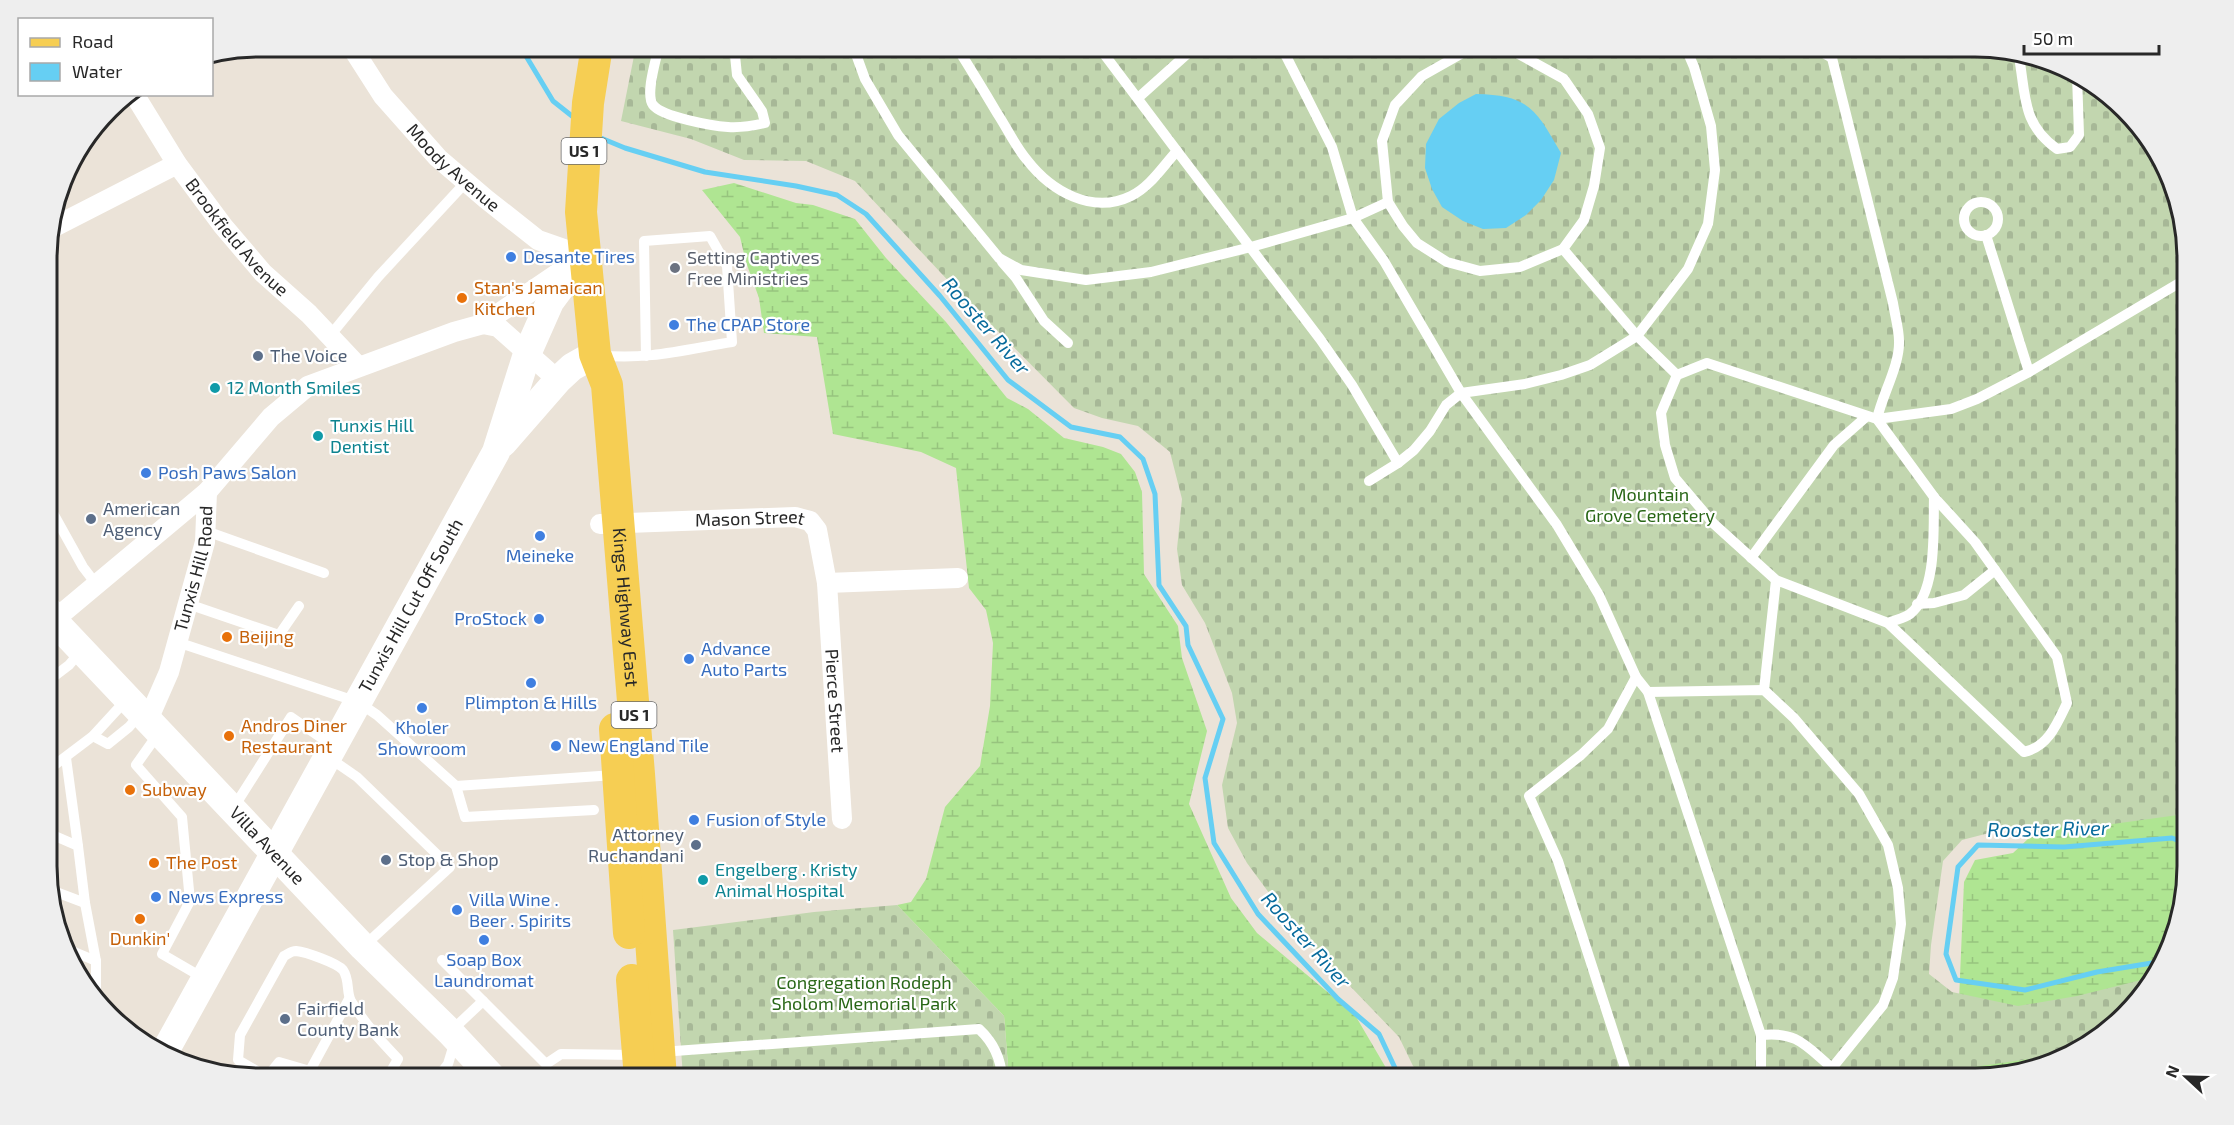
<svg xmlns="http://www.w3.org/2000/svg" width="2234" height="1125" font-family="'Exo 2',sans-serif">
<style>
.wetland{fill:url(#wetland-marsh)}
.cemetery{fill:url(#cemetery-stones)}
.water{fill:#66cff3}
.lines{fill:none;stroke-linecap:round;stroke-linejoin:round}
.stream{stroke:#66cff3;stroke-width:5}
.service{stroke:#fff;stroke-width:10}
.minor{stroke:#fff;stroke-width:20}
.secondary{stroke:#fff;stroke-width:28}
.primary{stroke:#f6ce53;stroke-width:32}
.shop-dot{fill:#3f7fe0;stroke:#fff;stroke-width:2}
.worship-dot{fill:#6b7280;stroke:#fff;stroke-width:2}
.food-dot{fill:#e8710a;stroke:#fff;stroke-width:2}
.service-dot{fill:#5c6f8a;stroke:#fff;stroke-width:2}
.culture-dot{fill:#0f9aa8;stroke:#fff;stroke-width:2}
.labels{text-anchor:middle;stroke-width:4.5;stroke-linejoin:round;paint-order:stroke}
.shield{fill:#fff;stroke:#686868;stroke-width:1.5}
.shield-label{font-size:16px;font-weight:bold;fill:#282828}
.street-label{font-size:18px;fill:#282828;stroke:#fff}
.shop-label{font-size:18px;fill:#366cbe;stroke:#fff;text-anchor:start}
.worship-label{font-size:18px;fill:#5b616d;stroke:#fff;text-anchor:start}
.food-label{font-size:18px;fill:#c56008;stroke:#fff;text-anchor:start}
.service-label{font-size:18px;fill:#4e5e75;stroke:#fff;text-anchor:start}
.culture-label{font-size:18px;fill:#0d838f;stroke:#fff;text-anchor:start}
.park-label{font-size:18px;fill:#286616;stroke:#fff}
.water-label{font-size:20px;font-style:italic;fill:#086b9c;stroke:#fff}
.rim{fill:none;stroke:#282828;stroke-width:3}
</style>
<defs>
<pattern id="wetland-marsh" width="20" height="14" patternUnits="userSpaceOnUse" patternTransform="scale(1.5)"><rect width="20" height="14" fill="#afe592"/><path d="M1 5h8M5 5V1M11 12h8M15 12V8" fill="none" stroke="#97c47e"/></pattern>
<pattern id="cemetery-stones" width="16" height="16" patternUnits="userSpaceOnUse" patternTransform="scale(1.5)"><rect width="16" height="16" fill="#c2d6af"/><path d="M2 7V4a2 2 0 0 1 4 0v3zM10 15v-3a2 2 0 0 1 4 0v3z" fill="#a7b897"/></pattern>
</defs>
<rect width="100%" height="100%" fill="#ebe3d8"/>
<g class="wetland">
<polygon points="734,183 796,203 813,205 855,219 886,258 946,322 1007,398 1028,409 1064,438 1103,447 1121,454 1135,472 1142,492 1144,574 1178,626 1182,658 1207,731 1189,804 1231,898 1257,933 1355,1015 1389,1073 1395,1078 1009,1078 1004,1016 897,905 911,902 926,879 945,807 980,766 990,706 993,643 986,610 969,588 956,468 921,452 833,434 817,337 764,333 759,298 746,262 740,237 702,190"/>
<polygon points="2186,476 2187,866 2166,960 2093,1042 1988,1078 1941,1078 1954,1009 1959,1000 1964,882 1975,860 2013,853 2068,801"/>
</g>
<g class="cemetery">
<polygon points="636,46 1975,46 2069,68 2144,130 2186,232 2187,819 2178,815 2091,827 2016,826 1962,840 1943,861 1931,945 1929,974 1952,992 2018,1006 2077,996 2149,978 2093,1042 2057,1055 1973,1067 1961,1078 1425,1078 1413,1066 1399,1037 1350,986 1280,908 1247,863 1228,828 1222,785 1237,723 1232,693 1205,623 1182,585 1177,549 1182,499 1170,452 1138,426 1102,418 1074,408 955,288 855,181 806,161 744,160 691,139 621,121"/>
<polygon points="897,905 1004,1016 1009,1078 683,1078 673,930 814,912"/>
</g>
<path class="water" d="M1476,94C1530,95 1536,110 1561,153L1554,180L1541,200L1526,215L1506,228L1483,229L1463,221L1442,207L1432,189L1425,168L1426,144L1439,119L1459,103Z"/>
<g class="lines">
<g class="stream">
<polyline points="520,46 553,101 577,120"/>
<polyline points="596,136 625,148 705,172 796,186 837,195 866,214 940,296 1008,380 1071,427 1120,437 1143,459 1155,494 1159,585 1186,626 1188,645 1223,719 1205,778 1214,843 1258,914 1338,999 1379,1034 1396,1070 1403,1078"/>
<polyline points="2164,961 2097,972 2025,990 1956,980 1946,954 1958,867 1978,845 2064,847 2172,838 2187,844"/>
<polyline points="1984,1078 1994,1072 2007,1072"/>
</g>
<g class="service">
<path d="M659,46C656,60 645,94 653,105C662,117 713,126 728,127C741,128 752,126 765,123L762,111L737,75L734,46"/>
<polyline points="853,46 865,79 898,135 999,258 1021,270 1086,280 1151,272 1251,247 1353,218 1332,147 1281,46"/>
<path d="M956,46C970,68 984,91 997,113C1007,128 1015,146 1027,160C1051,191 1092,215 1131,196C1150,187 1163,166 1177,151L1098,46"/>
<polyline points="1475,46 1422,76 1395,105 1382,141 1388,202 1403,226 1417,243 1447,262 1480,271 1520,267 1563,249 1584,220 1594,186 1600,148 1588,114 1564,79 1504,46"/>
<polyline points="1811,46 1832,58"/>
<path d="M1837,46L1832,58L1893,303C1895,316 1899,329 1899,341C1900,365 1882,395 1877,419L1951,409L1977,399L2029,372L2186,279"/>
<path d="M2019,57C2026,96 2022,124 2057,149L2070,147L2079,135L2077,75"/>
<polyline points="1138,98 1196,46"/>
<polyline points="1177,151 1320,339 1352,385 1398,463 1414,450 1430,431 1446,405 1461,393 1525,384 1561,375 1590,365 1637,336 1688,269 1708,224 1715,170 1711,126 1694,67 1685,46"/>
<circle cx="1981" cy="219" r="17"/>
<polyline points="1388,202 1353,218 1384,261 1461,393 1557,525 1599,595 1636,677 1648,692 1761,1035 1761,1078"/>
<polyline points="1986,235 2029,372"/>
<polyline points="1563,249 1637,336 1677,375"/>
<polyline points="1002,262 1016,278 1044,321 1068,343"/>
<polyline points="329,337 378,277 466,182"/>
<path d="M599,355C644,361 688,349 732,342L727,266L710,236L644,241L646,356"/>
<polyline points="1369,481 1398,463"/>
<polyline points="48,504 83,567 96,584"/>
<polyline points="206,531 324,573"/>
<polyline points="1751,558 1834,445 1866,417"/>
<polyline points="188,604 279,635 299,606"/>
<polyline points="1917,604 1934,603 1964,595 1995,570"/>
<path d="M1888,623C1895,620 1905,618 1910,614C1938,592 1933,529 1934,497"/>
<polyline points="177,642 358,702 377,715 456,786 465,817 594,810"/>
<polyline points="48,681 69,665 81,651"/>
<path d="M1764,690L1776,580L1714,524L1675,478L1665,445L1661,413L1677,375L1707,363L1877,419L1934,497L1975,542L2057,657L2067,703C2057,724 2048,747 2024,752L1888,623L1776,580"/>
<polyline points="1648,692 1764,690 1794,718 1859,794 1888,845 1898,888 1901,924 1893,978 1883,1005 1824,1078"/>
<polyline points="158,734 136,765 182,817 190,901 162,954 205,979"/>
<polyline points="93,736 108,744 129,727 141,713"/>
<polyline points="328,757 357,777 450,867 364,946"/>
<polyline points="66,758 78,846"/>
<polyline points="48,770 93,736 127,699"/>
<polyline points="456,786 614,775"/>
<polyline points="234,807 291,717 333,746"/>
<polyline points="48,833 78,846 85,903 48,889"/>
<polyline points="85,903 96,961"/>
<polyline points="72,951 96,961 96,999"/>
<polyline points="442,960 546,1064 561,1054 635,1055"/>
<polyline points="450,1032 483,1001"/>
<path d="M1761,1035C1797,1031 1806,1046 1831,1067"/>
<path d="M661,1052L979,1029C993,1042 1001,1059 1002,1078"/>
<polyline points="306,1078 349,999"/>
<path d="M334,1078L279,1062L267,1077L238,1060L240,1035L284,956C288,954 291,951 296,951C306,952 337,963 343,970C350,980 346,992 351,1001C364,1023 381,1041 398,1059L387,1078"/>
<polyline points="437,1078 448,1064 455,1041"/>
<polyline points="1626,1078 1626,1071 1558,861 1529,796 1581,755 1608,729 1636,677"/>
</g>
<g class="minor">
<path id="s1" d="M351,46L383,96L438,158L486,199L538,240L584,256"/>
<path id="s2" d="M134,94L177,164L223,226L263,273L309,314L358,366"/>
<polyline points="52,228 177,164"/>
<polyline points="483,324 498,327 558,380"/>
<path id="s3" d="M600,524L795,517L810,521L817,530L827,583L958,578"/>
<path id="s4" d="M827,583L842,819"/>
<polyline points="48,625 207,492 271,417 308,386 454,332 483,324 570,265"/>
<path id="s5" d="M148,720L169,672L205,542L207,492"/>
</g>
<g class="secondary">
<polyline points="503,443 558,380 572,367 595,354"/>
<path id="s6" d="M48,610L54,621L363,947L450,1032L493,1078"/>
<path id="s7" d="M163,1055L496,452L527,354L550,302L584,256"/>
</g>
<g class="primary">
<path id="s8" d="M597,46L588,103L581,212L595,354L607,385L639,774L661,1078"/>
<polyline points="615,729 629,933"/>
<polyline points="632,980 640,1078"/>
</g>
</g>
<g class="shop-dot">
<circle cx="511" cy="257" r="6"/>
<circle cx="674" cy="325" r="6"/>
<circle cx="146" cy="473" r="6"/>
<circle cx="540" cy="536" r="6"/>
<circle cx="539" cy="619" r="6"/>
<circle cx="689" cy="659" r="6"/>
<circle cx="531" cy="683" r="6"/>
<circle cx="422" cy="708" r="6"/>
<circle cx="556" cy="746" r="6"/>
<circle cx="694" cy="820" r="6"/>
<circle cx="156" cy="897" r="6"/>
<circle cx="457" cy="910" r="6"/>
<circle cx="484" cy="940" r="6"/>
</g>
<circle class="worship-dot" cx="675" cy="268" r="6"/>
<g class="food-dot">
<circle cx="462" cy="298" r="6"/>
<circle cx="227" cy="637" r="6"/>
<circle cx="229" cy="736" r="6"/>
<circle cx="130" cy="790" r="6"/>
<circle cx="154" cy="863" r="6"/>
<circle cx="140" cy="919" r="6"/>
</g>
<g class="service-dot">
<circle cx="258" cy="356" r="6"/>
<circle cx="91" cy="519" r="6"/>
<circle cx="696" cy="845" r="6"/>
<circle cx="386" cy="860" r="6"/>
<circle cx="285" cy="1019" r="6"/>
</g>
<g class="culture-dot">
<circle cx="215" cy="388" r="6"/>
<circle cx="318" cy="436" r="6"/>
<circle cx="703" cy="880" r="6"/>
</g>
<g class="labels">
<g class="shield">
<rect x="561.5" y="138" width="45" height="26" rx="4.5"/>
<rect x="611.5" y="702" width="45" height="26" rx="4.5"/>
</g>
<g class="shield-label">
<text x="584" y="157">US 1</text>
<text x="634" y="721">US 1</text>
</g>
<g class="street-label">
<text dy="6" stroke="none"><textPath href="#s1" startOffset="160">Moody Avenue</textPath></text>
<text dy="6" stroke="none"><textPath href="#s2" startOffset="177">Brookfield Avenue</textPath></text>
<text dy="6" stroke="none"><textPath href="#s3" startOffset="150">Mason Street</textPath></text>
<text dy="6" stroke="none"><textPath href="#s5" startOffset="159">Tunxis Hill Road</textPath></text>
<text dy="6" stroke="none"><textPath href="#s7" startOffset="513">Tunxis Hill Cut Off South</textPath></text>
<text dy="6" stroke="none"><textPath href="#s8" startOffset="566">Kings Highway East</textPath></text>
<text dy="6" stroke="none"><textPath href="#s4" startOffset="118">Pierce Street</textPath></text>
<text dy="6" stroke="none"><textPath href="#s6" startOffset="322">Villa Avenue</textPath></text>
</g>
<g class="shop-label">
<text x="523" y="263">Desante Tires</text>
<text x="686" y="331">The CPAP Store</text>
<text x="158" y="479">Posh Paws Salon</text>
<text x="540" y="562" text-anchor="middle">Meineke</text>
<text x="527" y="625" text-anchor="end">ProStock</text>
<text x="701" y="655">Advance<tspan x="701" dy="21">Auto Parts</tspan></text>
<text x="531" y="709" text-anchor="middle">Plimpton &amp; Hills</text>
<text x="422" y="734" text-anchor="middle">Kholer<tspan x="422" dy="21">Showroom</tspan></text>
<text x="568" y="752">New England Tile</text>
<text x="706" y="826">Fusion of Style</text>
<text x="168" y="903">News Express</text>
<text x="469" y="906">Villa Wine .<tspan x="469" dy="21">Beer . Spirits</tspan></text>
<text x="484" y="966" text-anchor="middle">Soap Box<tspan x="484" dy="21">Laundromat</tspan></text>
</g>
<g class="worship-label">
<text x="687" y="264">Setting Captives<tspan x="687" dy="21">Free Ministries</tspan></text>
</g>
<g class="food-label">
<text x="474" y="294">Stan's Jamaican<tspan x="474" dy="21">Kitchen</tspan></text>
<text x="239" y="643">Beijing</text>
<text x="241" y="732">Andros Diner<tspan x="241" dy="21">Restaurant</tspan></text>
<text x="142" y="796">Subway</text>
<text x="166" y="869">The Post</text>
<text x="140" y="945" text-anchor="middle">Dunkin'</text>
</g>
<g class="service-label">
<text x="270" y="362">The Voice</text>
<text x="103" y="515">American<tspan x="103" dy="21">Agency</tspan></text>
<text x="684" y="841" text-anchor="end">Attorney<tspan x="684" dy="21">Ruchandani</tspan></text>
<text x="398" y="866">Stop &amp; Shop</text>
<text x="297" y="1015">Fairfield<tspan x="297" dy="21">County Bank</tspan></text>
</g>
<g class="culture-label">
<text x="227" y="394">12 Month Smiles</text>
<text x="330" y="432">Tunxis Hill<tspan x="330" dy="21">Dentist</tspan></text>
<text x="715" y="876">Engelberg . Kristy<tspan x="715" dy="21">Animal Hospital</tspan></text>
</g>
<g class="park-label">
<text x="1650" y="501">Mountain<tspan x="1650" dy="21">Grove Cemetery</tspan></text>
<text x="864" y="989">Congregation Rodeph<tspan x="864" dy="21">Sholom Memorial Park</tspan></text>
</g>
<g class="water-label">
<text transform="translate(986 326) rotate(49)" y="7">Rooster River</text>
<text transform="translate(2048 829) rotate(-1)" y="7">Rooster River</text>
<text transform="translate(1306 940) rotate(48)" y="7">Rooster River</text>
</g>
</g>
<path d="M0 0H2234V1125H0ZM259 57H1975A202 202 0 0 1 2177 259V866A202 202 0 0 1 1975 1068H259A202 202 0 0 1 57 866V259A202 202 0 0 1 259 57Z" fill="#eee" fill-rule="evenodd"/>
<path class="rim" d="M259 57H1975A202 202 0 0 1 2177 259V866A202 202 0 0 1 1975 1068H259A202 202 0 0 1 57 866V259A202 202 0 0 1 259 57Z"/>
<rect x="18" y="18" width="195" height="78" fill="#ffffff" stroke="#a9a9a9" stroke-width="1.5"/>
<rect x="30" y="38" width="30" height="9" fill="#f6ce53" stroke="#a9a9a9" stroke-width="1.5"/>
<text x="72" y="48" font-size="18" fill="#282828">Road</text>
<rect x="30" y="63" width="30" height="18" fill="#66cff3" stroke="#a9a9a9" stroke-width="1.5"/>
<text x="72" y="78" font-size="18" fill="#282828">Water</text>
<g transform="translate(2186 1077) rotate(292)" stroke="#ffffff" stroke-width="4.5" paint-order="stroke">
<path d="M0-4.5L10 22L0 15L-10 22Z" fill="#282828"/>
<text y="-9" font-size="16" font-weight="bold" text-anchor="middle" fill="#282828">N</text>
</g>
<path d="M2024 45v9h135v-9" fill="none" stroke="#282828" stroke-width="3"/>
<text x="2033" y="45" font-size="18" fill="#282828" stroke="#ffffff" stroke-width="4.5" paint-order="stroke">50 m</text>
</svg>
